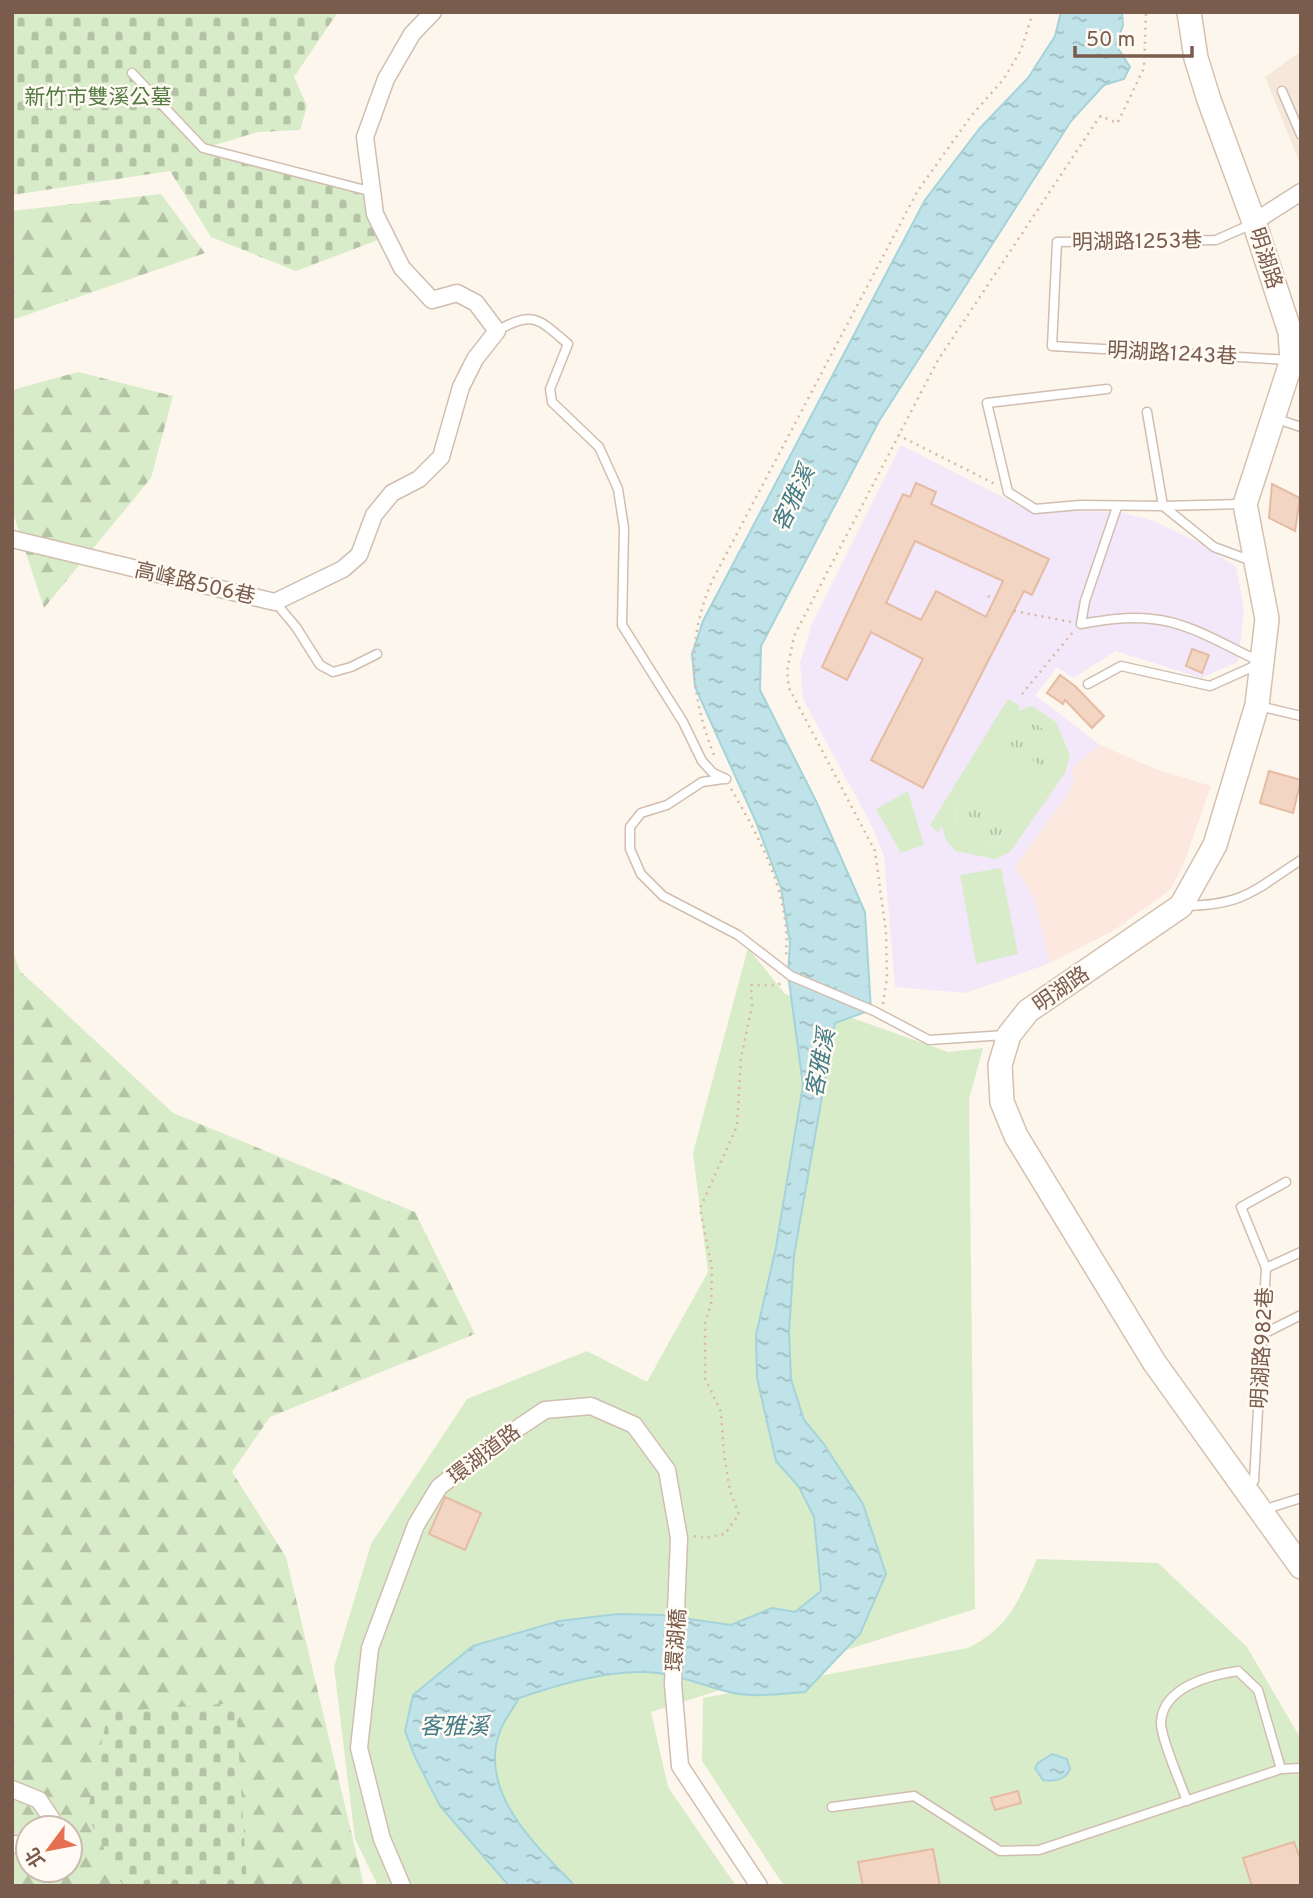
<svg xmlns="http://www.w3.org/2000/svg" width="1313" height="1898" font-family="Overpass,'Noto Sans TC',sans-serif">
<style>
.residential{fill:#f5e8da}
.commercial{fill:#fde8e0}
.education{fill:#f3e8fa}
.grass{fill:url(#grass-tufts)}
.forest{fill:url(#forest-firs);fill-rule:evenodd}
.cemetery{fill:url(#cemetery-stones)}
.green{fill:#d8ecc9;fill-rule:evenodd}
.water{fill:url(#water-ripples);stroke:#a5d3da;stroke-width:2}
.building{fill:#f3d5c3;stroke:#e6bba3;stroke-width:2;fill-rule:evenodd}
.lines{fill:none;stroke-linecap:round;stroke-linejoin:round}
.lane-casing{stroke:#d1beb0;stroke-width:11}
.street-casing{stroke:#d1beb0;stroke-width:19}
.secondary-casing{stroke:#d6c0b0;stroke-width:26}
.path{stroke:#d9b8a5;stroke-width:2.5;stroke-dasharray:2 5;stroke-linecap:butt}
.lane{stroke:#fff;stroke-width:8}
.street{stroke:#fff;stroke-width:16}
.secondary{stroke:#fff;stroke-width:23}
.labels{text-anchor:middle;stroke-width:5;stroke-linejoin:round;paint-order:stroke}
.park-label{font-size:21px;fill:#537a41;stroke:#fffaf3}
.street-label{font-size:21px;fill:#7a5c4d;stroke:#fffaf3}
.water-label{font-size:23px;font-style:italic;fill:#437c86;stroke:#fffaf3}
</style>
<defs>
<pattern id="grass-tufts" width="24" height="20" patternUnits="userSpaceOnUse" patternTransform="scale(1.75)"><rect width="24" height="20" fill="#d8ecc9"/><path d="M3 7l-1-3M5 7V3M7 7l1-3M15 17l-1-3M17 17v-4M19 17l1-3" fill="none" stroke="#b4c2a5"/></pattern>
<pattern id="forest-firs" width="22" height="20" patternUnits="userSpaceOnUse" patternTransform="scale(1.75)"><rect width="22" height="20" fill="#d8ecc9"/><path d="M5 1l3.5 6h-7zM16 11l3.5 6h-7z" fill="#b4c2a5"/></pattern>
<pattern id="cemetery-stones" width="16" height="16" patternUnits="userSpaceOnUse" patternTransform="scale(1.75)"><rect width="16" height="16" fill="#d8ecc9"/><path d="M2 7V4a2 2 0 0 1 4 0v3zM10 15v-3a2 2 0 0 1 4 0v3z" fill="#b4c2a5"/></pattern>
<pattern id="water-ripples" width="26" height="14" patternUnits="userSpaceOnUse" patternTransform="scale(1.75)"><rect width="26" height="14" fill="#bfe3e8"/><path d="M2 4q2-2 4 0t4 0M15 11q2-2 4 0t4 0" fill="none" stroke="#a0bbbe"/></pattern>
</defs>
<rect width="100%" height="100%" fill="#fdf6ec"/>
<polygon class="residential" points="1301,51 1301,166 1265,77"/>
<polygon class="commercial" points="1100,745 1156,769 1211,786 1183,866 1170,890 1113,931 1050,963 1034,898 1015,866 1068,794 1074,781 1072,768"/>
<polygon class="education" points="901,445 1028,510 1119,512 1154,521 1200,543 1236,567 1244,610 1238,662 1201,678 1116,651 1073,678 1057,667 1035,695 1100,745 1072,768 1074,781 1068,794 1015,866 1034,898 1050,963 966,993 895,987 884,856 874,830 803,699 800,663 812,624"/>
<g class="grass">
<path d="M1025,720C1052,728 1059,744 1044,769L1000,738L1008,726Z"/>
<path d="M961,799L1005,830C993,846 983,845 965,840C957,825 953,815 961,799Z"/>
</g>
<g class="forest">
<polygon points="161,194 205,253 12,320 12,211"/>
<polygon points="78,372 173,396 151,478 44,608 12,510 12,390"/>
<path d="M12,950L20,971L173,1113L415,1212L475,1334L270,1417L232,1472L286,1557L364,1886H12ZM28,1828H70V1870H28Z"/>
</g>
<g class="cemetery">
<polygon points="12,12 338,12 294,77 307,106 300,130 258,132 205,148 373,192 386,237 296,271 211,237 170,171 12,195"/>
<polygon points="236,1703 247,1886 123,1886 87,1815 108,1712"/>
</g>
<g class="green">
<path d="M1008,699L1020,706L1018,711L1032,706L1056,722L1070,755L1065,773L1010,852L995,859L956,851L946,840L942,826L938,832L930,825ZM1025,720C1052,728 1059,744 1044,768L1000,738L1008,726ZM961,799L1005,830C994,847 983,845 965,839C957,825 952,815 961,799Z"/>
<polygon points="908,791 924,845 901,853 876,809"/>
<polygon points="1001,868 1018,954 976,964 960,875"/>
<polygon points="748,948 785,994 948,1052 983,1048 969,1099 975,1609 651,1712 668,1787 736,1886 378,1886 355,1839 334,1667 371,1544 467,1399 587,1351 647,1382 708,1272 693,1153"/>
<path d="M1037,1559L1158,1563L1247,1647L1301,1739V1886H784L702,1761L703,1698L968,1648C1010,1627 1019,1600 1037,1559Z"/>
</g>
<g class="water">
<path d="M1061,12H1122L1123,25L1116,45L1130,67L1124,79L1104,85L1071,121L879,421L761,646L760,690L816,801L865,912L871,1010L835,1023L794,1255L789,1333L791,1379L804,1420L823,1443L863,1504L886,1574L860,1634L805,1692C780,1694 754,1698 729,1692C702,1685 674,1673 645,1672C602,1671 558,1685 519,1698C513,1709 504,1720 500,1731C477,1793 537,1846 575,1886H509L440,1806L415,1757L405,1731L413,1695L473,1646L559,1621L618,1614L661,1615L731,1625L772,1608L795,1612L821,1591L814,1517L799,1487L776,1461L757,1378L756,1335L776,1247L803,1085L788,974L790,943L781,888L756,822L695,687L692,654L703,621L925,200L980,128L1028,78L1055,36Z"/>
<path d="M1052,1754L1067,1759L1070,1769C1066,1780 1053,1782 1043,1780L1035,1768L1038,1763Z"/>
</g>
<g class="building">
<path d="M916,483L936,492L931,504L1049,559L1032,595L1024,591L923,788L871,760L923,659L871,632L847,680L822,667L903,494L910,497ZM915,541L1003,581L986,617L936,591L921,620L886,603Z"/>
<polygon points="1272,484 1300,498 1295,531 1269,518"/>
<polygon points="1192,649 1209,655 1202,673 1186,666"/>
<polygon points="1060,675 1075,686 1104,716 1092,728 1065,700 1063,704 1047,693"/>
<polygon points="1269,771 1301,780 1293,813 1260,803"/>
<polygon points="445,1497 481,1513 465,1550 429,1534"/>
<polygon points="1018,1791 1021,1803 995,1810 991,1798"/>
<polygon points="1294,1842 1301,1861 1301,1886 1252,1886 1243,1858"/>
<polygon points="933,1849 940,1886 863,1886 858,1862"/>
</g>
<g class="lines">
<defs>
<g id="lane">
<polyline points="132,73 203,148 373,192"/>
<polyline points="1282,91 1301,135"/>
<polyline points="1252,224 1216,240 1057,242 1052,346 1289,360"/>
<path d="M497,331C533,309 540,320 568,344L550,389L552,402L599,447L618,489L624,528L622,625L683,722L702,761L713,773L726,779"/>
<polyline points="1107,389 987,403 1008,492 1035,509 1080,505 1163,506 1214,547 1252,561"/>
<polyline points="1147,412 1163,506 1242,504"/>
<polyline points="1274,418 1301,427"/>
<path d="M1117,507L1085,601L1081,624C1104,620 1128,616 1152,619C1189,622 1226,646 1259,661"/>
<polyline points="275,602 296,627 320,665 333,672 351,667 377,654"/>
<polyline points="1088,684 1121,666 1210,686 1259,664"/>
<polyline points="1259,706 1301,716"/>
<polyline points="723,779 702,782 667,805 641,813 630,827 630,849 641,874 663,896 738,935 791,976 874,1011 929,1040 1005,1035"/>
<path d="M1184,906C1244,905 1253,891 1301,860"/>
<polyline points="1266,1268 1301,1252"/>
<polyline points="1263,1334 1301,1315"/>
<polyline points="1246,1486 1254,1481 1266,1268 1241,1207 1286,1182"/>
<polyline points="1263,1510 1301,1498"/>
<path d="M1187,1801C1181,1784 1160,1736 1161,1722C1163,1687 1210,1675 1238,1671L1258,1690L1281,1769"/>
<polyline points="832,1807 914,1796 1000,1851 1039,1850 1281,1769 1301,1768"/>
</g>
<g id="street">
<polyline points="1254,222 1301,192"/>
<polyline points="12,539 275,602 343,569 359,555 374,515 392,493 419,479 441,457 461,387 475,359 497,331 476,303 457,293 432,300 402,268 375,214 365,137 386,79 412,34 433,12"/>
<polyline points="12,1789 39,1800 51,1818 50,1828"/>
<polyline points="12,1844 28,1845"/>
<polyline points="402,1886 382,1839 359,1748 370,1648 416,1525 439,1487 487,1449 545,1410 591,1406 634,1425 667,1470 679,1538 673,1684 680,1766 759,1886"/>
</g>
<polyline id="secondary" points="1189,12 1196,58 1209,100 1254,222 1290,332 1292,360 1245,504 1267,619 1257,705 1215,845 1181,906 1028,1011 1009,1035 1000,1065 1002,1102 1016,1136 1154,1362 1301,1567"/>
</defs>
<use href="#lane" class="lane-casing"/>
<use href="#street" class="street-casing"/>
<use href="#secondary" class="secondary-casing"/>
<g class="path">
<polyline points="898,435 995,484"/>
<polyline points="988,596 994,599"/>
<polyline points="1014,611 1071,622"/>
<polyline points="1022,694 1073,632"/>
<path d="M714,755C690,695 686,641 712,581L917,192L971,116L1003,80L1021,50L1033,12"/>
<path d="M731,789C761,840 791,896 786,956"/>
<polyline points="883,1004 887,978 886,932 875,851 789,688 787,671 794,636 938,360 1098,119 1101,116 1117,123 1119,120 1144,68 1146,12"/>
<polyline points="694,1536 705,1538 725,1534 739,1514 730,1491 724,1454 721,1412 705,1378 705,1322 711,1305 712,1269 700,1208 737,1126 741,1058 752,1006 751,985 778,985 782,982"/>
</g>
<use href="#lane" class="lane"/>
<use href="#street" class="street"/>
<use href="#secondary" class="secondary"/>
</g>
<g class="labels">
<g class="park-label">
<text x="98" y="104">新竹市雙溪公墓</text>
</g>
<g class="street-label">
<text transform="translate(1137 241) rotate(-1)" y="7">明湖路1253巷</text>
<text transform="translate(1266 258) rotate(72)" y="7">明湖路</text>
<text transform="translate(1172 353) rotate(3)" y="7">明湖路1243巷</text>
<text transform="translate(195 583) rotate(13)" y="7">高峰路506巷</text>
<text transform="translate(1061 989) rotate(-35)" y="7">明湖路</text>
<text transform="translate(1262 1348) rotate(-87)" y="7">明湖路982巷</text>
<text transform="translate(484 1454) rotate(-37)" y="7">環湖道路</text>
<text transform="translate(676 1640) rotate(-86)" y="7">環湖橋</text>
</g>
<g class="water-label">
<text transform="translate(793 498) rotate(-65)" y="8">客雅溪</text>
<text transform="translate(820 1063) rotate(-79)" y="8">客雅溪</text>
<text x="454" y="1734">客雅溪</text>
</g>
</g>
<rect width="1313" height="1898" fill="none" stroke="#7a5c4d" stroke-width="28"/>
<g transform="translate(49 1849) rotate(238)"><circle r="33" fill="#fffaf3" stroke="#cabbb1" stroke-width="2"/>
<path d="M0-5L12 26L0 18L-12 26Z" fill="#e76f51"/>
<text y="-10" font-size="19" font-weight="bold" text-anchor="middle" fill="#7a5c4d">北</text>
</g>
<path d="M1075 46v10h117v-10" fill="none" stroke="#7a5c4d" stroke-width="3.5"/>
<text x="1086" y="46" font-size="21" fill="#7a5c4d" stroke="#fffaf3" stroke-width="5" paint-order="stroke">50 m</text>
</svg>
